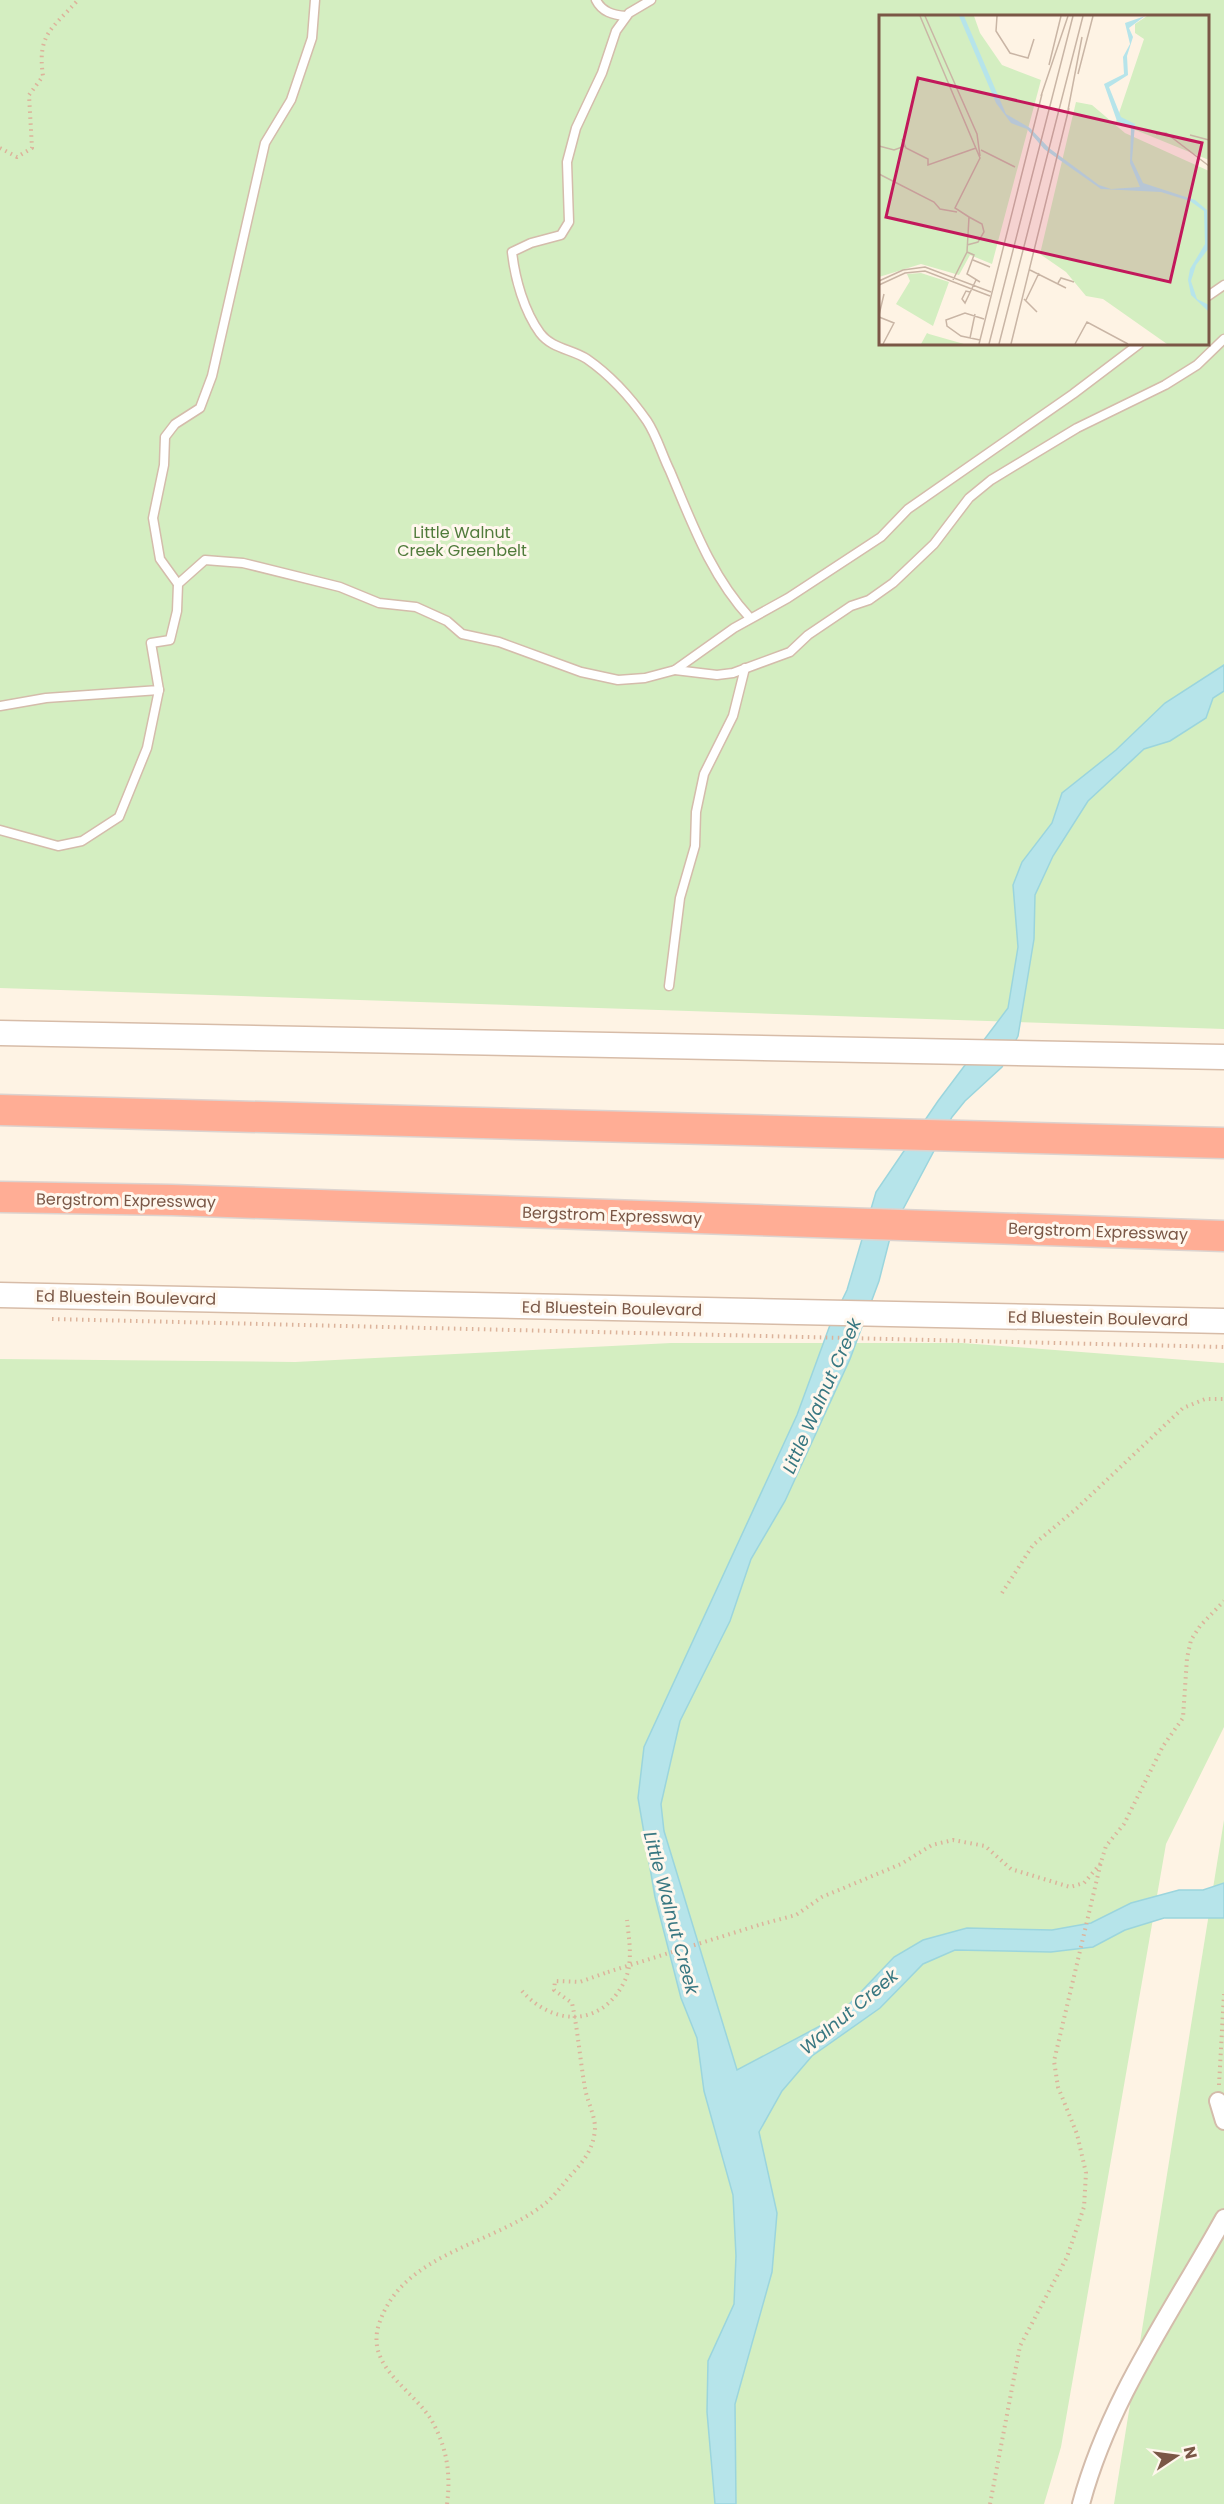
<svg xmlns="http://www.w3.org/2000/svg" width="1224" height="2504" font-family="Poppins,sans-serif">
<style>
.green{fill:#d4eec1;fill-rule:evenodd}
.water{fill:#b6e4ea;stroke:#9bd5dd;stroke-width:1.5}
.lines{fill:none;stroke-linecap:round;stroke-linejoin:round}
.service-casing{stroke:#d4bcab;stroke-width:11}
.minor-casing{stroke:#d4bcab;stroke-width:20}
.secondary-casing{stroke:#d7bca8;stroke-width:27}
.motorway-casing{stroke:#dcd3cf;stroke-width:33}
.path{stroke:#dcb39b;stroke-width:4;stroke-dasharray:1.5 4.5;stroke-linecap:butt}
.service{stroke:#fff;stroke-width:8}
.minor{stroke:#fff;stroke-width:16}
.secondary{stroke:#fff;stroke-width:24}
.motorway{stroke:#ffad95;stroke-width:30}
.path-bridge{stroke:#dcb39b;stroke-width:4;stroke-dasharray:1.5 4.5;stroke-linecap:butt}
.labels{text-anchor:middle;stroke-width:6;stroke-linejoin:round;paint-order:stroke}
.park-label{font-size:16px;fill:#507b3b;stroke:#fff7ed}
.street-label{font-size:16px;fill:#7a5746;stroke:#fff7ed}
.water-label{font-size:18px;font-style:italic;fill:#387781;stroke:#fff7ed}
.inset-road{fill:none;stroke:#c9b5a5;stroke-width:1.5}
.view{fill:#c2185b;fill-opacity:0.15;stroke:#c2185b;stroke-width:3}
.inset-edge{fill:none;stroke:#7a5746;stroke-width:3}
</style>
<rect width="100%" height="100%" fill="#fef3e4"/>
<g class="green">
<path d="M0,0H1224V1029L0,988ZM880,16H1208V344H880Z"/>
<polygon points="671,1343 962,1343 1224,1363 1224,1727 1166,1844 1061,2447 1044,2504 0,2504 0,1359 295,1362"/>
<polygon points="1224,1820 1224,2504 1114,2504"/>
</g>
<polygon class="water" points="1224,665 1224,691 1213,698 1206,718 1170,741 1144,749 1088,801 1053,856 1035,895 1034,939 1018,1036 1002,1067 965,1101 952,1117 892,1230 879,1281 850,1359 785,1501 751,1559 730,1621 680,1721 661,1804 664,1831 737,2070 837,2017 894,1957 923,1940 967,1928 1052,1930 1091,1923 1131,1903 1179,1890 1203,1890 1224,1883 1224,1918 1164,1918 1125,1930 1093,1947 1051,1952 955,1950 923,1964 880,2008 812,2056 782,2091 759,2132 777,2213 772,2272 735,2404 736,2504 715,2504 707,2412 708,2361 734,2304 736,2256 733,2195 704,2091 697,2038 681,1998 655,1897 638,1798 644,1747 797,1415 830,1325 847,1290 876,1192 938,1101 1008,1008 1018,947 1013,885 1022,862 1052,823 1062,793 1116,750 1165,703"/>
<g class="lines">
<defs>
<g id="service">
<path d="M596,0C602,12 613,15 626,16"/>
<path d="M651,0L629,13L616,31L602,73L576,128L567,162L569,222L561,235L531,243L512,252C515,279 524,311 540,333C552,349 572,349 587,359C610,375 631,398 647,421C657,436 662,455 670,471C692,523 711,576 750,618"/>
<polyline points="1208,296 1224,285"/>
<polyline points="178,584 160,559 153,518 164,465 165,437 175,424 200,408 212,376 265,143 291,100 312,38 315,0"/>
<polyline points="675,670 717,675 733,673 790,652 808,635 851,606 869,600 893,583 934,544 969,498 991,480 1077,428 1165,385 1197,365 1224,339"/>
<polyline points="0,706 46,698 159,690 151,643 170,640 177,611 178,584 205,560 243,563 340,587 379,603 416,607 447,621 462,634 499,642 581,672 618,680 645,678 675,670 734,628 788,598 881,537 908,509 1073,394 1139,344"/>
<polyline points="0,830 58,846 82,841 119,817 147,748 159,690"/>
<polyline points="669,986 680,898 695,846 696,812 704,774 733,716 745,668"/>
</g>
<g id="minor">
<polyline points="1218,2101 1224,2121"/>
<path d="M1081,2504C1109,2399 1172,2312 1224,2218"/>
</g>
<g id="secondary">
<polyline points="0,1033 1224,1057"/>
<polyline points="0,1295 1224,1321"/>
</g>
<g id="motorway">
<polyline points="0,1110 1224,1143"/>
<polyline points="0,1197 172,1200 1224,1236"/>
</g>
</defs>
<use href="#service" class="service-casing"/>
<use href="#minor" class="minor-casing"/>
<use href="#secondary" class="secondary-casing"/>
<use href="#motorway" class="motorway-casing"/>
<g class="path">
<path d="M0,148L17,157L32,148L29,95L43,76C37,34 52,29 78,0"/>
<polyline points="52,1319 1224,1347"/>
<polyline points="1002,1593 1033,1545 1076,1509 1183,1408 1205,1399 1224,1399"/>
<polyline points="762,1924 796,1915 822,1897 901,1864 932,1845 953,1840 985,1846 1011,1869 1070,1887 1084,1883 1101,1863"/>
<path d="M522,1991C552,2025 600,2028 623,1984C634,1965 629,1940 627,1920"/>
<polyline points="1219,2085 1224,1994"/>
<path d="M447,2504C451,2474 447,2448 432,2421C413,2389 365,2367 379,2324C403,2251 494,2246 547,2202C556,2194 563,2184 571,2175C584,2161 594,2148 595,2128C595,2115 587,2101 585,2088C580,2060 578,2031 572,2003L554,1990L555,1981L580,1982L608,1972"/>
<polyline points="990,2504 1020,2346 1067,2257 1084,2207 1086,2173 1077,2134 1058,2087 1054,2061 1101,1862 1106,1846 1124,1824 1163,1746 1183,1718 1187,1658 1191,1640 1200,1626 1224,1601"/>
</g>
<use href="#service" class="service"/>
<use href="#minor" class="minor"/>
<use href="#secondary" class="secondary"/>
<use href="#motorway" class="motorway"/>
<polyline class="path-bridge" points="608,1972 762,1924"/>
</g>
<g class="labels">
<g class="park-label">
<text x="462" y="538">Little Walnut<tspan x="462" dy="18">Creek Greenbelt</tspan></text>
</g>
<g class="street-label">
<text transform="translate(126 1200) rotate(1)" y="6">Bergstrom Expressway</text>
<text transform="translate(612 1215) rotate(2)" y="6">Bergstrom Expressway</text>
<text transform="translate(1098 1231) rotate(2)" y="6">Bergstrom Expressway</text>
<text transform="translate(126 1297) rotate(1)" y="6">Ed Bluestein Boulevard</text>
<text transform="translate(612 1308) rotate(1)" y="6">Ed Bluestein Boulevard</text>
<text transform="translate(1098 1318) rotate(1)" y="6">Ed Bluestein Boulevard</text>
</g>
<g class="water-label">
<text transform="translate(822 1396) rotate(-66)" y="6">Little Walnut Creek</text>
<text transform="translate(671 1913) rotate(75)" y="6">Little Walnut Creek</text>
<text transform="translate(849 2012) rotate(-40)" y="6">Walnut Creek</text>
</g>
</g>
<g transform="translate(879 15)">
<rect width="330" height="330" fill="#fef3e4"/>
<path d="M0,1H95L101,18L123,50L162,65L113,249L91,240L80,260L42,249L0,262ZM268,1H330V145L237,107L265,24L256,18V9ZM197,87L213,90L246,118L330,156V329H288L224,284L207,281L187,257L161,239ZM42,258L70,267L54,311L17,289L31,266L28,259ZM48,318L50,319L85,329H42Z" fill="#d4eec1"/>
<path d="M80,1H85L127,99L151,113L170,133L220,170L232,174L261,172L251,148L252,112L238,106L225,69L245,59L244,42L251,29L246,8L266,1L250,13L254,22L248,41L249,60L230,72L242,102L256,109L253,145L264,168L316,185L328,195L330,233L317,250L312,266L318,284L330,290V297L312,280L309,265L311,254L326,229L325,196L311,186L282,177L222,174L165,134L148,114L132,108L117,88Z" fill="#b6e4ea"/>
<path class="inset-road" d="M41,1L101,143L76,193L90,202L88,237L74,265M46,1L98,119L101,141M118,1L117,16L131,38L149,43L155,24M170,50L182,1M199,59L214,1M162,81L189,1M189,95L203,22M277,119L287,118L330,151M311,120L330,125M23,124L27,133L49,144V150L97,133M0,131L15,135L26,131M102,135L136,152M0,159L55,187L61,194L78,197M88,230L99,227L105,217L103,209L90,202M88,237L95,240L88,259L101,267M94,245L111,252M151,255L187,273M0,266L24,255L46,252L112,277M179,268L182,263L195,267M0,270L26,258L46,256L111,281M91,277L87,276L83,284L86,288L97,265M145,284L158,297M147,285L160,258M0,300L5,279M0,302L15,308L4,329M91,323L96,299M101,325L82,321L68,311L67,305L86,298L105,304M100,329L163,79M110,329L194,1M120,329L204,1M132,329L190,93M196,329L208,307L249,329"/>
<path class="view" d="M39,63L323,128L291,267L7,202Z"/>
<rect width="330" height="330" class="inset-edge"/>
</g>
<g transform="translate(1176 2456) rotate(77)" stroke="#fff7ed" stroke-width="4.5" paint-order="stroke">
<path d="M0-4.5L10 22L0 15L-10 22Z" fill="#7a5746"/>
<text y="-9" font-size="16" font-weight="bold" text-anchor="middle" fill="#7a5746">N</text>
</g>
</svg>
